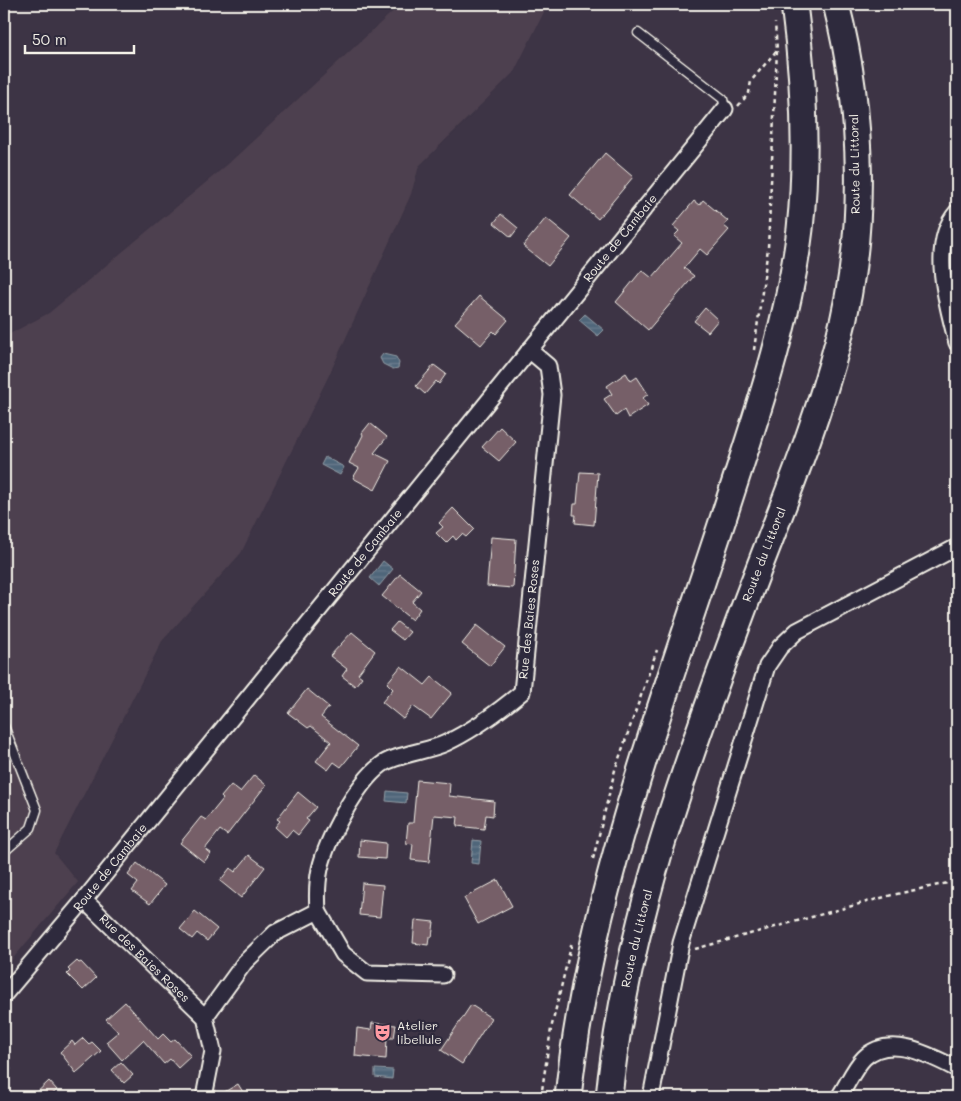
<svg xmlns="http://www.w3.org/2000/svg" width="961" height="1101" font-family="Mali,sans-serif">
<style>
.built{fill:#4e414f}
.water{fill:url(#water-rules);stroke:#929ea6}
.building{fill:#765e67;stroke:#f4f1e8}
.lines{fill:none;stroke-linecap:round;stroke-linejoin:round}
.service-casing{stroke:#f4f1e8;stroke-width:11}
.minor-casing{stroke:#f4f1e8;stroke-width:19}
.trunk-casing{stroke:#f4f1e8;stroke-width:29}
.path{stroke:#f4f1e8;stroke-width:2.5;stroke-dasharray:4 4;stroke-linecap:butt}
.service{stroke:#2f2a3d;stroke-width:8}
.minor{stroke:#2f2a3d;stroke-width:15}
.trunk{stroke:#2f2a3d;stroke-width:25}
.labels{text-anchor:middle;stroke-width:4.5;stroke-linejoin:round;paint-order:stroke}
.street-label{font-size:12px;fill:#f4f1e8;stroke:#2f2a3d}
.poi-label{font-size:12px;fill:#f4f1e8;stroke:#2f2a3d;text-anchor:start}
</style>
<defs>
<pattern id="water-rules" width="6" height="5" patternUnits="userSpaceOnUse" patternTransform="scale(1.25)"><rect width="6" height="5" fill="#50667a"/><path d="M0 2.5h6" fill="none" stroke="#6a7c8d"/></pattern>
</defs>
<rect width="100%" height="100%" fill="#3d3445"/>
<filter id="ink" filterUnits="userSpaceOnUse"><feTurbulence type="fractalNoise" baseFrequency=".02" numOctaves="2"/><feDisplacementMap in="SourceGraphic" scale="10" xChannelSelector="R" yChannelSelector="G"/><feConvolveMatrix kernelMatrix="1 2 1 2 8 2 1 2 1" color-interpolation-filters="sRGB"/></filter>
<g filter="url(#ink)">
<polygon class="built" points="401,4 548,4 514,72 419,166 411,194 329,375 241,553 162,641 54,853 78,882 4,969 4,337 49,313 227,165"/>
<g class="water">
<polygon points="585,314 604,330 598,336 579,320"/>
<polygon points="383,354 396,357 399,363 398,368 393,369 383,364 380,358"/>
<polygon points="325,457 344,467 340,475 321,465"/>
<polygon points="383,561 393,569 379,586 370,578"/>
<polygon points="387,791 407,793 406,803 386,801"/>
<polygon points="473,840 481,841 479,864 471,863"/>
<polygon points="4,1054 9,1056 8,1063 11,1069 9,1075 4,1074"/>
<polygon points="375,1069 393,1070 392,1079 375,1077"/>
</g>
<g class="building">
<polygon points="605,153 633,177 598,219 570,195"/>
<polygon points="703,200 728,221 724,226 729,230 707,255 700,249 684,268 694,276 648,330 616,302 642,270 652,278 682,243 674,236 679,231 673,226 694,201 699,205"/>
<polygon points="501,214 518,228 511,237 494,223"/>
<polygon points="546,218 571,238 548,266 523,246"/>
<polygon points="479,296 508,320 496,334 493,331 481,345 455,323"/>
<polygon points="705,308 718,320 708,332 694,321"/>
<polygon points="434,365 446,374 439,384 436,381 425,394 416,386"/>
<polygon points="626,373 631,381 637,377 648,394 643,398 648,405 628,418 624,410 616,416 604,399 612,394 607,386"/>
<polygon points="370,423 387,437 374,453 390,461 375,490 353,478 359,468 349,463 363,435 362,433"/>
<polygon points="500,427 516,442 499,461 482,447"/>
<polygon points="580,472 598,473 594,525 575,523 576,515 573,515 574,504 577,504"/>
<polygon points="453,508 474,529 466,537 462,534 456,540 453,536 446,543 436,533 443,527 439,523"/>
<polygon points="491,537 516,539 513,588 487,586"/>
<polygon points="400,574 421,591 412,602 420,609 412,620 382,596"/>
<polygon points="397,622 410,632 403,640 390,630"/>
<polygon points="477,625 505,647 490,666 462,644"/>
<polygon points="352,632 375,651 358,674 362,677 355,686 342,676 347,669 330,656"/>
<polygon points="401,666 425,685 432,677 452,693 431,719 413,706 403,719 382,702 393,689 387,683"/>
<polygon points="307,689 329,707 321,717 358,746 341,767 334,762 328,770 316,761 331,742 311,726 308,728 288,713"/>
<polygon points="254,775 266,785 227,835 220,830 205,849 211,853 204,862 180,843 201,817 206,820 223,799 221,797 231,785 240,792"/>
<polygon points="417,780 450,783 449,796 494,801 493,816 486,815 484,829 457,826 458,817 434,815 429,862 411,860 413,844 406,843 408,823 413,823"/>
<polygon points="298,792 316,807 306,819 309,821 298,835 292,830 286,837 275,827 280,821 277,819"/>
<polygon points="360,840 386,843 385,859 359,857"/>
<polygon points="249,855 265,867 241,898 220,881 230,868 235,872"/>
<polygon points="137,863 165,885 150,904 132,891 138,883 128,875"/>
<polygon points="498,880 512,906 478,924 464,898"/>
<polygon points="362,883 383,885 380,917 359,915"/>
<polygon points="195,911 217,929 207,941 197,933 192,939 180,929"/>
<polygon points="415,920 434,922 432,937 429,937 428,945 413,943"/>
<polygon points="77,961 79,963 81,962 96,978 83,990 67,974 70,971 68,969"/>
<polygon points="125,1002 158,1039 163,1034 171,1042 175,1039 191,1056 178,1068 170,1059 164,1064 143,1040 122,1060 106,1042 118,1032 106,1019"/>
<polygon points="471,1005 491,1018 462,1064 441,1050"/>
<polygon points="372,1023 396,1025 394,1038 387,1038 386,1059 355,1056 357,1028 371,1030"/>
<polygon points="83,1038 89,1044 92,1042 101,1051 76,1073 60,1052 72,1041 75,1045"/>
<polygon points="121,1062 133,1075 124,1083 112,1070"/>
<polygon points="49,1081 57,1090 49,1097 32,1097"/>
<polygon points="238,1084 246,1097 216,1097"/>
</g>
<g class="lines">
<defs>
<g id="service">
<polyline points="638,33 723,99 725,109"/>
<polyline points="4,726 37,810 31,828 4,852"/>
</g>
<g id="minor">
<path d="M957,212C928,245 948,306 957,343"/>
<path id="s1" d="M84,900L205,1017L213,1051L204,1097"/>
<polyline points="318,911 343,954 367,973 443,975"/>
<path id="s2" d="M4,995L84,900L725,109"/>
<path id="s3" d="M205,1017L245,962L275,933L318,911C317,897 317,883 320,869C327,839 356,784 381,765C394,755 429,751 446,743C474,730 498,712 522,692L552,395L548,366L529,350"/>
<polyline points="651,1097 681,943 767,666 780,647 797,631 957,547"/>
<path d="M839,1097C847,1085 854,1068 864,1058C890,1033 931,1056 957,1069"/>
</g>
<g id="trunk">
<path d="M568,1097C589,897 661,709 723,519C753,425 788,329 800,229C808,154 804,79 794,4"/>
<path id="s4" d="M609,1097C626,930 681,777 739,621C773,528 813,438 838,342C867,233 864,113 836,4"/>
</g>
</defs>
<use href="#service" class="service-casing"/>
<use href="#minor" class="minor-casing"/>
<use href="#trunk" class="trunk-casing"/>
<g class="path">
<polyline points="772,4 774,11"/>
<polyline points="738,106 749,93 751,81 777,50 775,23"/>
<polyline points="754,350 768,248 777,50"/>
<polyline points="593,859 615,770 657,650"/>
<polyline points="695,949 892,895 957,881"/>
<polyline points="541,1097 551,1029 572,942"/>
</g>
<use href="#service" class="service"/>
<use href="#minor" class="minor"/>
<use href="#trunk" class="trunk"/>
</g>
</g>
<defs>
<symbol id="theatre-bare" viewBox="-9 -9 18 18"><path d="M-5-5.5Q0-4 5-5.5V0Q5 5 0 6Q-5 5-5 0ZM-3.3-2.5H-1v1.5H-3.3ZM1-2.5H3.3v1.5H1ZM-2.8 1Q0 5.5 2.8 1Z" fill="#ff9aa2" stroke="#2f2a3d" stroke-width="2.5" paint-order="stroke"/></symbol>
</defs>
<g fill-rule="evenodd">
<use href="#theatre-bare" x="370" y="1020" width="25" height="25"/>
</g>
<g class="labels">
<g class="street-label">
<text transform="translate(855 164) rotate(-91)" y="4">Route du Littoral</text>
<text dy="4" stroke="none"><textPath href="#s2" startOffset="976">Route de Cambaie</textPath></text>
<text dy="4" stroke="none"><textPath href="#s2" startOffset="571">Route de Cambaie</textPath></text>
<text dy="4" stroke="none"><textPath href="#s4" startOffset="566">Route du Littoral</textPath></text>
<text dy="4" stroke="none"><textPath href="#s3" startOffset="556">Rue des Baies Roses</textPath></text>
<text dy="4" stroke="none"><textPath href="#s2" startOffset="166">Route de Cambaie</textPath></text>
<text dy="4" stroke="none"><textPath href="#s4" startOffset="161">Route du Littoral</textPath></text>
<text dy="4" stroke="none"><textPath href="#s1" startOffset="84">Rue des Baies Roses</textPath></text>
</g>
<g class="poi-label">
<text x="397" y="1030">Atelier<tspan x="397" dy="14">libellule</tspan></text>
</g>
</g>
<rect width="961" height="1101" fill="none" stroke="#2f2a3d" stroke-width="20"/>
<rect x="10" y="10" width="941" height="1081" fill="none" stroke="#f4f1e8" stroke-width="2" filter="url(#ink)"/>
<path d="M25 45v8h109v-8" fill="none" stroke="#f4f1e8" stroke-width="2.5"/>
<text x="32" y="45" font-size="15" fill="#f4f1e8" stroke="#2f2a3d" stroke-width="4" paint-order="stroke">50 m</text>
</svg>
